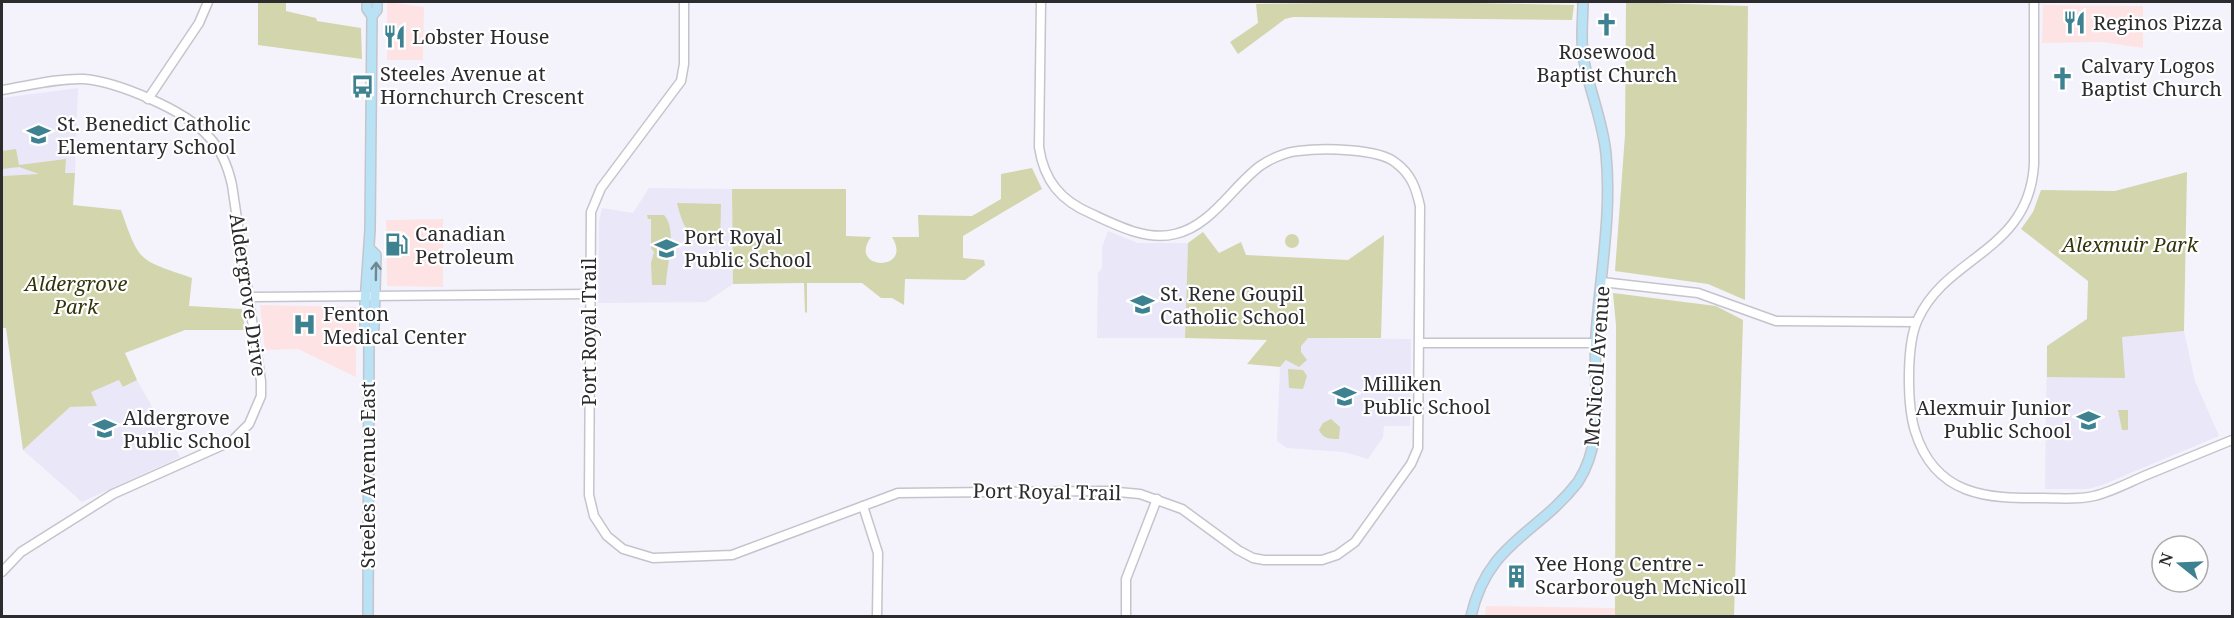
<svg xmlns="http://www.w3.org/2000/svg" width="2234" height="618" font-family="'Noto Serif',serif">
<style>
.commercial{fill:#fee3e5}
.built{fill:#e9e7f8}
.green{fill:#d3d5ad}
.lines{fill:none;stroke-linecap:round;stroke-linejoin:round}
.tertiary-casing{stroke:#c4c4cc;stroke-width:11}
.secondary-casing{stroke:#c4c4cc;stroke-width:12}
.tertiary{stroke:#fff;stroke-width:8}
.secondary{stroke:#b9e2f5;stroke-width:9}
.oneway{stroke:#728792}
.labels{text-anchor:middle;stroke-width:4.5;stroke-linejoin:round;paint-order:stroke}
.poi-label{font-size:20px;fill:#2c2c2f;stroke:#fff;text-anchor:start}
.park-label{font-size:20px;font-style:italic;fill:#33340b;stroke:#fff}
.street-label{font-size:20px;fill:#2c2c2f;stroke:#fff}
</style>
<rect width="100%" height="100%" fill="#f4f3fc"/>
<g class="commercial">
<polygon points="387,2 424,7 423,60 387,60"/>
<polygon points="2043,5 2143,6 2143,48 2102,42 2042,43"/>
<polygon points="443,219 443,287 387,286 386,220"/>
<polygon points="260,305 356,307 356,377 298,349 265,350"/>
<polygon points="1486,606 1615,608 1615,616 1485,616"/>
</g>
<g class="built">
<polygon points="78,88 75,173 2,176 2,98"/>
<polygon points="649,188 732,189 733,284 706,302 598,303 599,221 602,208 633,213"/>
<polygon points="1108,231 1138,243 1188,243 1185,338 1097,338 1098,273 1102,268 1102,247"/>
<polygon points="2087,319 2122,337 2184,331 2195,381 2219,436 2102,485 2088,489 2045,489 2047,346"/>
<polygon points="1308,338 1411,339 1410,426 1384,426 1383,437 1368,459 1344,452 1287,448 1277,441 1280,367"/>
<polygon points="120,380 124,387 137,380 180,457 82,502 23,450 70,407 97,406 90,392"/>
</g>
<g class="green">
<polygon points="258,2 286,2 286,11 316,18 317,21 361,28 362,59 258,45"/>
<polygon points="1412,2 1574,5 1572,20 1293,17 1285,19 1238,54 1230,42 1258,23 1256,4"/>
<polygon points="1626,2 1748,6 1745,300 1708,284 1615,271 1625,135"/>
<path d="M16,149L19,165L66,159L65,173H75L73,205L121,210C140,264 138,259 192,278L189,306L242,309L245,330H185L125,353L137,380L123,387L119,380L91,392L97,406L70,407L23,450L6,328H2V176L39,174L19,167L2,169V151Z"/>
<path d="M1032,168L1042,189L963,236V258L984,260L985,265L965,280L905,279L904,305L892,298H881L862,283H807V313L805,312L804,283L733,284L732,189H846V236L871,237C847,271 914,272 892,237H919L918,215L972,216L1001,199V174Z"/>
<polygon points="2187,172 2184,331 2122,337 2125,378 2047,377 2047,346 2087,319 2088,281 2021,229 2033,212 2041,190 2115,191"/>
<path d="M677,203L721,204L720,244C690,242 684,231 677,203Z"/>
<path d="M647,215H664C678,230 666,267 666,285H652L651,263L654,252L651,248V219H648Z"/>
<polygon points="1203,232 1219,253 1241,242 1246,255 1348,260 1384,235 1381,338 1308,338 1301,346 1301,352 1307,360 1299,367 1286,360 1280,367 1247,364 1267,340 1185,338 1188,243"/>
<circle cx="1292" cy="241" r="7"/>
<polygon points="1613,293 1716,306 1743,320 1734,616 1615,616 1616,325"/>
<polygon points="1288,369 1303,370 1307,376 1303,389 1289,388"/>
<polygon points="2118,410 2128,410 2128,430 2122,430"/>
<path d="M1331,419L1340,427L1339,439C1330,439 1323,439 1319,430L1323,423Z"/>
</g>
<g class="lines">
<defs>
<g id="tertiary">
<path d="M684,2V64L681,81L601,188L591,212L589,495L594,516L607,536L623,549L653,558L732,555L898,493L1107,491L1140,494L1182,509L1238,550L1253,558L1264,560H1322L1337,555L1355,542L1411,464L1418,448L1420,206C1416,188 1411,174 1396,163C1379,148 1321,148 1298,151C1286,152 1270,159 1260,166C1232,187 1211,226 1175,234C1147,241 1118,226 1092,214C1061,201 1044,181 1039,147L1041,2"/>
<path d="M2034,2V164C2029,252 1947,255 1918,319C1906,344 1907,405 1915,431C1935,496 1987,499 2044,498C2060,498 2078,500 2094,496C2111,492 2128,483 2144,476C2174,464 2203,452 2232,440"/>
<path d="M2,90C28,86 57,78 84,79C118,82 185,110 208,136C221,149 228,167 232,185L261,381V396L249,424L232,441L113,494L21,552L2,572"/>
<polyline points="148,99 199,23 208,2"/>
<polyline points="1602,282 1698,293 1776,321 1916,322"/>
<polyline points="249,297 589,294"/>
<polyline points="1420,343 1596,343"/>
<polyline points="863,506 878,553 877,616"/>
<polyline points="1126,616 1126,579 1157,499"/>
</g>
<g id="secondary">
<polyline points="367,2 367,9 372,16"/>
<polyline points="369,334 374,328 376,255 370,249"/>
<polyline points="368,616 369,334 365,328 365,303 370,230 372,16 377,10 377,2"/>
<path d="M1471,616C1488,542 1537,535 1578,482C1607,437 1592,385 1596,335C1600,275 1612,215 1606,154C1603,122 1590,92 1584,61C1580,42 1583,21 1583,2"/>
</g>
</defs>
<use href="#tertiary" class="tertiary-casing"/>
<use href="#secondary" class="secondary-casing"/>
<use href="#tertiary" class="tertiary"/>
<use href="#secondary" class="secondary"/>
</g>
<defs><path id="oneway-shaft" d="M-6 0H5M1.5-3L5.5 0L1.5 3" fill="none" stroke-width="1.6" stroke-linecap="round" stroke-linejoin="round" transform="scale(1.5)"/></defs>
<use class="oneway" href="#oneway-shaft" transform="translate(376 271) rotate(-89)"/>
<defs>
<symbol id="restaurant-bare" viewBox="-9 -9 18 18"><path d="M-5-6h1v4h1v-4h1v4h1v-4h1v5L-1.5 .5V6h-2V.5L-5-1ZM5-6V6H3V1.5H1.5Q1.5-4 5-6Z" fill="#3e8291" stroke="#fff" stroke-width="2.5" paint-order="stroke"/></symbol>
<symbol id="church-bare" viewBox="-9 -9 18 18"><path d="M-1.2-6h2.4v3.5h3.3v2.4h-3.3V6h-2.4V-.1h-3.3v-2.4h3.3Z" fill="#3e8291" stroke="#fff" stroke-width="2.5" paint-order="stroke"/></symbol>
<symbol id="bus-bare" viewBox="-9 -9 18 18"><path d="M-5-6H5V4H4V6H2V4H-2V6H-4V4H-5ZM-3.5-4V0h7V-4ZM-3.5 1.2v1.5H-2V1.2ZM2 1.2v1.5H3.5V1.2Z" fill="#3e8291" stroke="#fff" stroke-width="2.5" paint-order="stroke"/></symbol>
<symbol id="school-bare" viewBox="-9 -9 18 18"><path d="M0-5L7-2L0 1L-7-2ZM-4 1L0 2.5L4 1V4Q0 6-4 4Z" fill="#3e8291" stroke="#fff" stroke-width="2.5" paint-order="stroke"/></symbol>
<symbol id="fuel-bare" viewBox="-9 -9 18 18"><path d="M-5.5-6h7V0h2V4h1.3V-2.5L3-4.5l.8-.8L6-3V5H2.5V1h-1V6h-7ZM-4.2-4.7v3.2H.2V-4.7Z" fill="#3e8291" stroke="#fff" stroke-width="2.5" paint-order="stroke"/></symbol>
<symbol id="hospital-bare" viewBox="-9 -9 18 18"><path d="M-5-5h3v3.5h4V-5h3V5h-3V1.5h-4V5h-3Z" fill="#3e8291" stroke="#fff" stroke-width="2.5" paint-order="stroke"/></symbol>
<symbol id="building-bare" viewBox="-9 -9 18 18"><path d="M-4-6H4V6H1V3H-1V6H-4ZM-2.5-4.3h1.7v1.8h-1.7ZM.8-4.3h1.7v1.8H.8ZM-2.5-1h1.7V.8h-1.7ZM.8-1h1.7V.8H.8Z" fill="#3e8291" stroke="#fff" stroke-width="2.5" paint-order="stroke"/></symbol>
</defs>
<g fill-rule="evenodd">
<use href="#restaurant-bare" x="2058" y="6" width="33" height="33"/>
<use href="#church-bare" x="1590" y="8" width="33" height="33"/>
<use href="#restaurant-bare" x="378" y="20" width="33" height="33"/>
<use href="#church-bare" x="2046" y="62" width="33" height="33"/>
<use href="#bus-bare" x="346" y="70" width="33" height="33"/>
<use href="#school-bare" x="22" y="118" width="33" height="33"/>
<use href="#fuel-bare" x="380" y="228" width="33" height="33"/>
<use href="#school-bare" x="650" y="232" width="33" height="33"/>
<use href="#school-bare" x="1126" y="288" width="33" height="33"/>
<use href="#hospital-bare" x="288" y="308" width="33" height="33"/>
<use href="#school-bare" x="1328" y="380" width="33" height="33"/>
<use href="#school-bare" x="2072" y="404" width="33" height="33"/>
<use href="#school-bare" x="88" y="412" width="33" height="33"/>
<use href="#building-bare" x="1500" y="560" width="33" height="33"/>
</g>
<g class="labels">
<g class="poi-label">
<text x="2093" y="30">Reginos Pizza</text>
<text x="412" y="44">Lobster House</text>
<text x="1607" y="59" text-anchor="middle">Rosewood<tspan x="1607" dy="23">Baptist Church</tspan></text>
<text x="2081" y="73">Calvary Logos<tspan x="2081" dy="23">Baptist Church</tspan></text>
<text x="380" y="81">Steeles Avenue at<tspan x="380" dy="23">Hornchurch Crescent</tspan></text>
<text x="57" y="131">St. Benedict Catholic<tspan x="57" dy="23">Elementary School</tspan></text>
<text x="415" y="241">Canadian<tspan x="415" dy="23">Petroleum</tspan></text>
<text x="684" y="244">Port Royal<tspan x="684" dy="23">Public School</tspan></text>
<text x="1160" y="301">St. Rene Goupil<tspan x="1160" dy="23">Catholic School</tspan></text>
<text x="323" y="321">Fenton<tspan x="323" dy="23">Medical Center</tspan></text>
<text x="1363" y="391">Milliken<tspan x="1363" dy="23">Public School</tspan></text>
<text x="2071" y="415" text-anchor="end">Alexmuir Junior<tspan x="2071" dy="23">Public School</tspan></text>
<text x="123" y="425">Aldergrove<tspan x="123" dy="23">Public School</tspan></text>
<text x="1535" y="571">Yee Hong Centre -<tspan x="1535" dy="23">Scarborough McNicoll</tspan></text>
</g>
<g class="park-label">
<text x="2130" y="252">Alexmuir Park</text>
<text x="76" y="291">Aldergrove<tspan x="76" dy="23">Park</tspan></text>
</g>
<g class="street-label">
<text transform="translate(248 295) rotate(82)" y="7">Aldergrove Drive</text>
<text transform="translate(589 332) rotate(-90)" y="7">Port Royal Trail</text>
<text transform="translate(1597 366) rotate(-86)" y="7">McNicoll Avenue</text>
<text transform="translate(368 475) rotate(-90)" y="7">Steeles Avenue East</text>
<text transform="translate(1047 492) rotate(1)" y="7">Port Royal Trail</text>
</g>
</g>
<rect width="2234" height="618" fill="none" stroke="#2c2c2f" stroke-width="6"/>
<g transform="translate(2180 564) rotate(288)"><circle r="28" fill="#ffffff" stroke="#ababac" stroke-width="1.5"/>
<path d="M0-4.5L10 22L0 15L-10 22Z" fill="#3e8291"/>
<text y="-9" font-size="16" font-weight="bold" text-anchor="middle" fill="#2c2c2f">N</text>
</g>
</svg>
